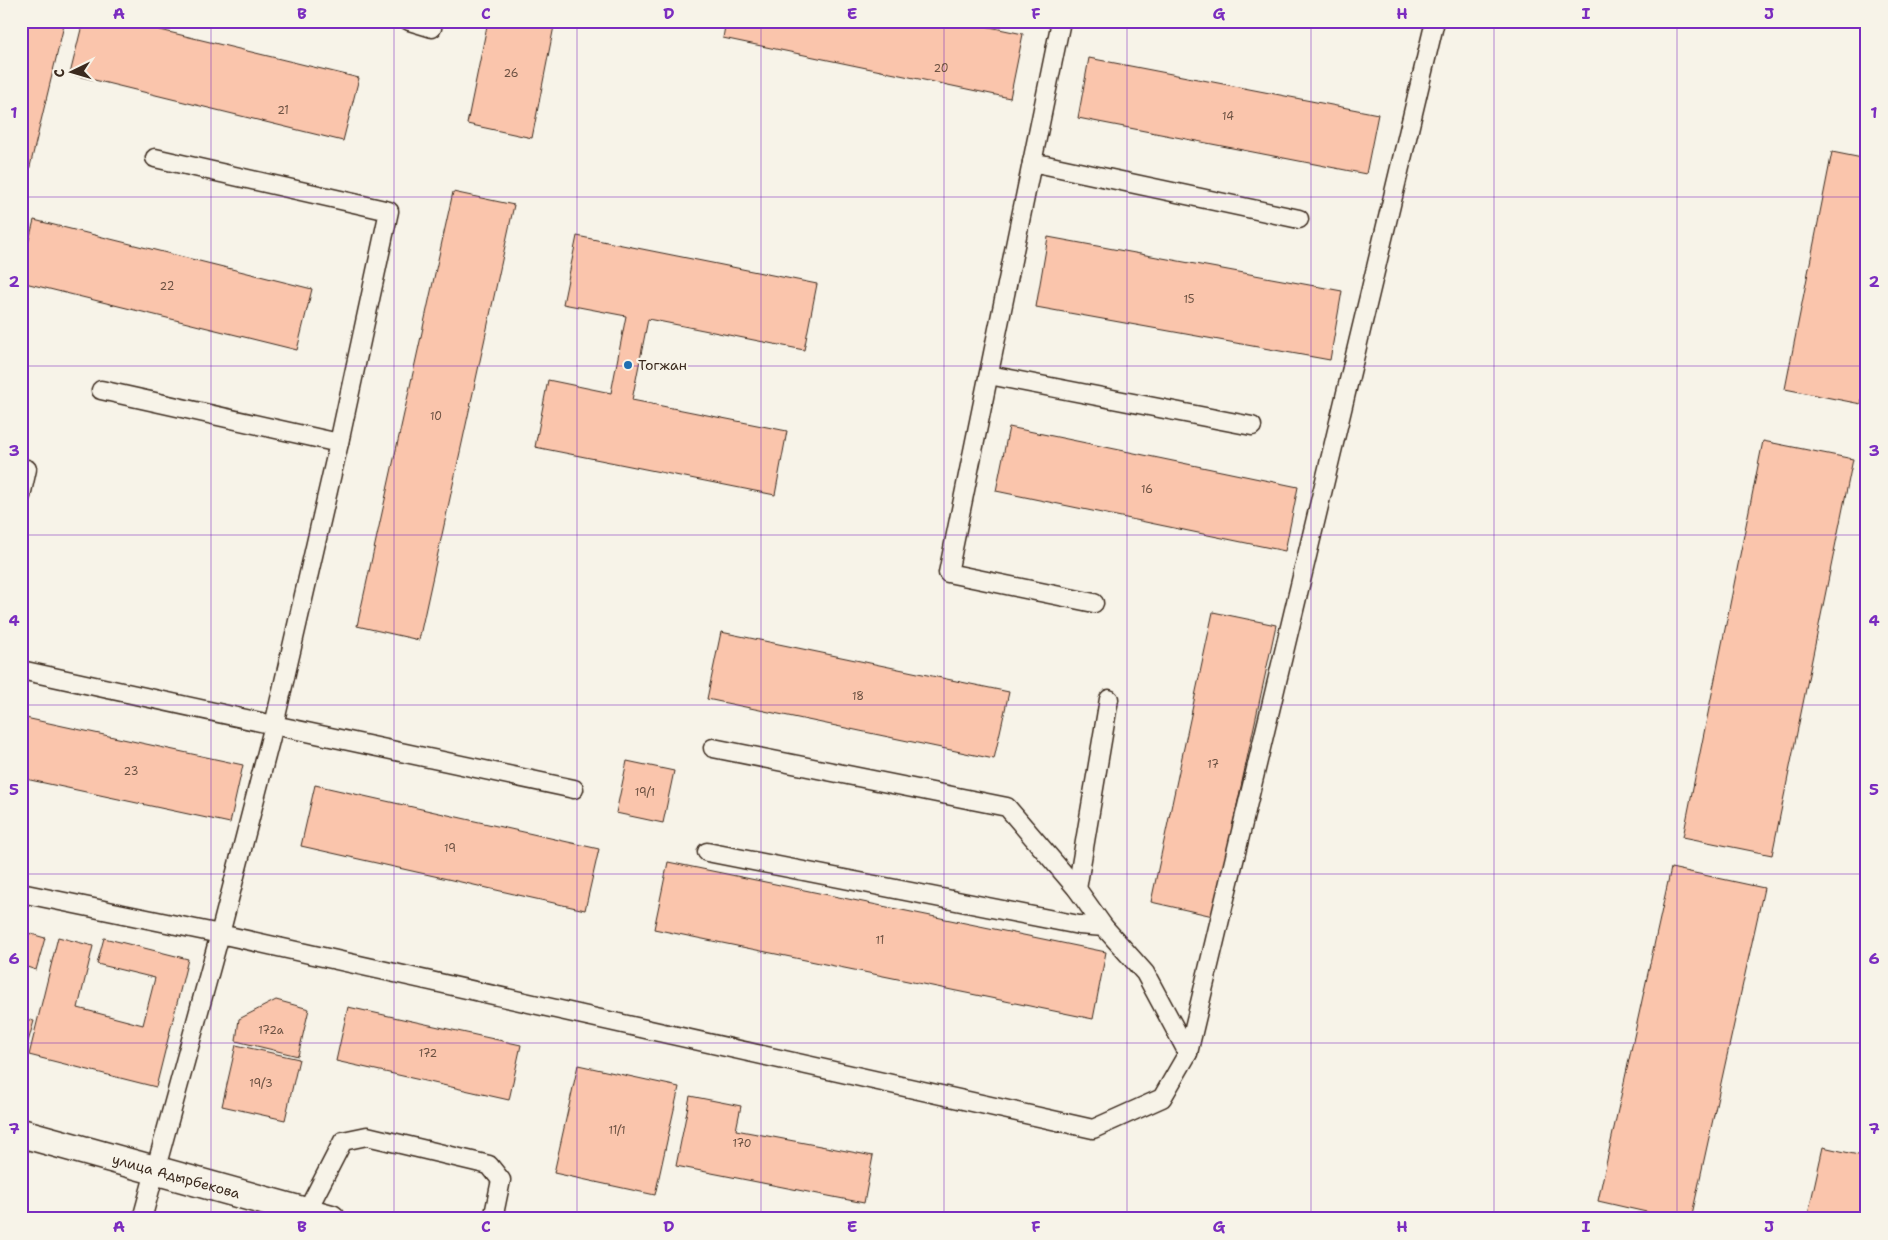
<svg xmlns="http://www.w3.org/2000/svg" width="1888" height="1240" font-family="'Shantell Sans',sans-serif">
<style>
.building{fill:#fac5ac;stroke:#3b2a1e}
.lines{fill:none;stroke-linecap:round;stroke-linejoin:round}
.lane-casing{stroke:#3b2a1e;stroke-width:21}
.secondary-casing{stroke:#3b2a1e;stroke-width:31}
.lane{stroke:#f7f3e8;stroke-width:18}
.secondary{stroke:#f7f3e8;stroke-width:28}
.grid{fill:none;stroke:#7b2cbf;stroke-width:1;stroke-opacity:0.55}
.poi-dot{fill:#1f6fb2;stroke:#f7f3e8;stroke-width:2}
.labels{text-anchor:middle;stroke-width:4.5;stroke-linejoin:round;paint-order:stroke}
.number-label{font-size:11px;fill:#6b5142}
.poi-label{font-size:14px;fill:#3b2a1e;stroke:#f7f3e8;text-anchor:start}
.street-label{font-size:14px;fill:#3b2a1e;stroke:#f7f3e8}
.neatline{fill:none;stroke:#7b2cbf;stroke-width:2}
.grid-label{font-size:16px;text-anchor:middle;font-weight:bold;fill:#7b2cbf}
</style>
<rect width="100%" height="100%" fill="#f7f3e8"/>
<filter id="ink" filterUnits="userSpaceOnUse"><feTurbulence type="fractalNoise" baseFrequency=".02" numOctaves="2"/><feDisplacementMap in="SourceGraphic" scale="10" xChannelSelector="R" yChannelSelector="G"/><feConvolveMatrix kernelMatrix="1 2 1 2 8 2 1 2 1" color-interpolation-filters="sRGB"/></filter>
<g filter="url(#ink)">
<g class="building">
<polygon points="21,21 65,21 21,204"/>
<polygon points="83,21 123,21 359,78 343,141 70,74"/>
<polygon points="488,21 555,21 532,138 467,124"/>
<polygon points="726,21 961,21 1023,34 1010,98 723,38"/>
<polygon points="1089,58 1378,114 1366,174 1078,118"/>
<polygon points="1832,152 1867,159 1867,375 1861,404 1785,389"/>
<polygon points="453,192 514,205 419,640 357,626"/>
<polygon points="34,220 312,289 297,350 21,282 21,272"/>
<polygon points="577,236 817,284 804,350 648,319 632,400 787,431 775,495 535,447 548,380 611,393 626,316 563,304"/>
<polygon points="1048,237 1342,291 1330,360 1036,307"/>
<polygon points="1009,427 1298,487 1285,551 996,491"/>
<polygon points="1763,441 1853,459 1772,855 1683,837"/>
<polygon points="1213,612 1276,625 1213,916 1151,902"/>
<polygon points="721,632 1009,692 994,759 707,699"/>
<polygon points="21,717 243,765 230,823 21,778"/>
<polygon points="627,761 674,771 663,823 616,813"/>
<polygon points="315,785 599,849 585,910 301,846"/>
<polygon points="668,862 1106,952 1093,1019 654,929"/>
<polygon points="1671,868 1764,888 1691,1219 1677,1219 1598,1201"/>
<polygon points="21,931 45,938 36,970 21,965"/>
<polygon points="58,937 93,946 78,1008 143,1025 155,978 97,964 104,938 188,959 156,1087 29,1055"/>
<polygon points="276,1000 309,1009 298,1056 236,1041 239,1019"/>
<polygon points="348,1007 521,1045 509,1100 336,1061"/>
<polygon points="21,1018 34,1021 23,1059 21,1058"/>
<polygon points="236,1045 299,1059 285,1120 222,1106"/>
<polygon points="578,1065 679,1087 655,1195 554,1173"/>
<polygon points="690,1096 741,1106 736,1130 873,1156 864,1203 676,1166"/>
<polygon points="1823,1147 1867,1157 1867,1219 1807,1219"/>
</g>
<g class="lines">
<defs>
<g id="lane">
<polyline points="409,21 432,28 433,21"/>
<polyline points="1061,21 948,573 1094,603"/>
<polyline points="155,158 389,211 339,443"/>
<polyline points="1032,162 1299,219"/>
<polyline points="989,375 1252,426"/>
<polyline points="101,390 339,443 274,725 574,789"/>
<polyline points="21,496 27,469"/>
<polyline points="21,670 274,725 220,934 142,1219"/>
<polyline points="707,852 1079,925 1104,927"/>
<polyline points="1077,889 1109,699"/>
<polyline points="21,893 220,934 1093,1129 1162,1098 1188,1053 1145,973 1104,927 1077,889 1007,807 713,748"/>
<polyline points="1188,1053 1435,21"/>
<polyline points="306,1213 343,1141 367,1136 489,1165 501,1180 493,1219"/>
</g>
<g id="secondary">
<path id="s1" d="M21,1133L331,1219"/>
</g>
</defs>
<use href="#lane" class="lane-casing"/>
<use href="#secondary" class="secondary-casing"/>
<use href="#lane" class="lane"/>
<use href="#secondary" class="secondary"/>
</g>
</g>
<path class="grid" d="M211,21V1219M394,21V1219M577,21V1219M761,21V1219M944,21V1219M1127,21V1219M1311,21V1219M1494,21V1219M1677,21V1219M21,197H1867M21,366H1867M21,535H1867M21,705H1867M21,874H1867M21,1043H1867"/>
<circle class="poi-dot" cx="628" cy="365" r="5"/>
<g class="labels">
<g class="number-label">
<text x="941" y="72">20</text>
<text x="511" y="77">26</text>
<text x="283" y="114">21</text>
<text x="1228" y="120">14</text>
<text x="167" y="290">22</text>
<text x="1189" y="303">15</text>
<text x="436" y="420">10</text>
<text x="1147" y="493">16</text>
<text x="858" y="700">18</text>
<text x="1213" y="768">17</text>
<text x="131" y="775">23</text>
<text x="645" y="796">19/1</text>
<text x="450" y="852">19</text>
<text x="880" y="944">11</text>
<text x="271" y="1034">172а</text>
<text x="428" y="1057">172</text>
<text x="261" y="1087">19/3</text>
<text x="617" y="1134">11/1</text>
<text x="742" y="1147">170</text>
</g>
<g class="poi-label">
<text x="638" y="370">Тогжан</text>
</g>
<g class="street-label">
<text dy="5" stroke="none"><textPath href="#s1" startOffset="161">улица Адырбекова</textPath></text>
</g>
</g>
<rect width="1888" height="1240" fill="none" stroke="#f7f3e8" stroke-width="55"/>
<g transform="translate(72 72) rotate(265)" stroke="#f7f3e8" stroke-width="4" paint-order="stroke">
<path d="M0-4L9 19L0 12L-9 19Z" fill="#3b2a1e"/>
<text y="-8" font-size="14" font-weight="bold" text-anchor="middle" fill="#3b2a1e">С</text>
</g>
<rect x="28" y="28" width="1832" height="1184" class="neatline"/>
<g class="grid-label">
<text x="119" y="19">A</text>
<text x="302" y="19">B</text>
<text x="486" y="19">C</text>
<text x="669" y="19">D</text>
<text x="852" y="19">E</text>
<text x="1036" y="19">F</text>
<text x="1219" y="19">G</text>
<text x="1402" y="19">H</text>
<text x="1586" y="19">I</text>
<text x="1769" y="19">J</text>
<text x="14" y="118">1</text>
<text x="1874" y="118">1</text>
<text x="14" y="287">2</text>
<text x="1874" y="287">2</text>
<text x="14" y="456">3</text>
<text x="1874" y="456">3</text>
<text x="14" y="626">4</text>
<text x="1874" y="626">4</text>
<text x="14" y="795">5</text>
<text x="1874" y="795">5</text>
<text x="14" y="964">6</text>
<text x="1874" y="964">6</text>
<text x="14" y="1134">7</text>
<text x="1874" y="1134">7</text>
<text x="119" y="1232">A</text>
<text x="302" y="1232">B</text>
<text x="486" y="1232">C</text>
<text x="669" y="1232">D</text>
<text x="852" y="1232">E</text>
<text x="1036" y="1232">F</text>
<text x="1219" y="1232">G</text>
<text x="1402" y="1232">H</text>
<text x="1586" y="1232">I</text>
<text x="1769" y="1232">J</text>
</g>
</svg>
